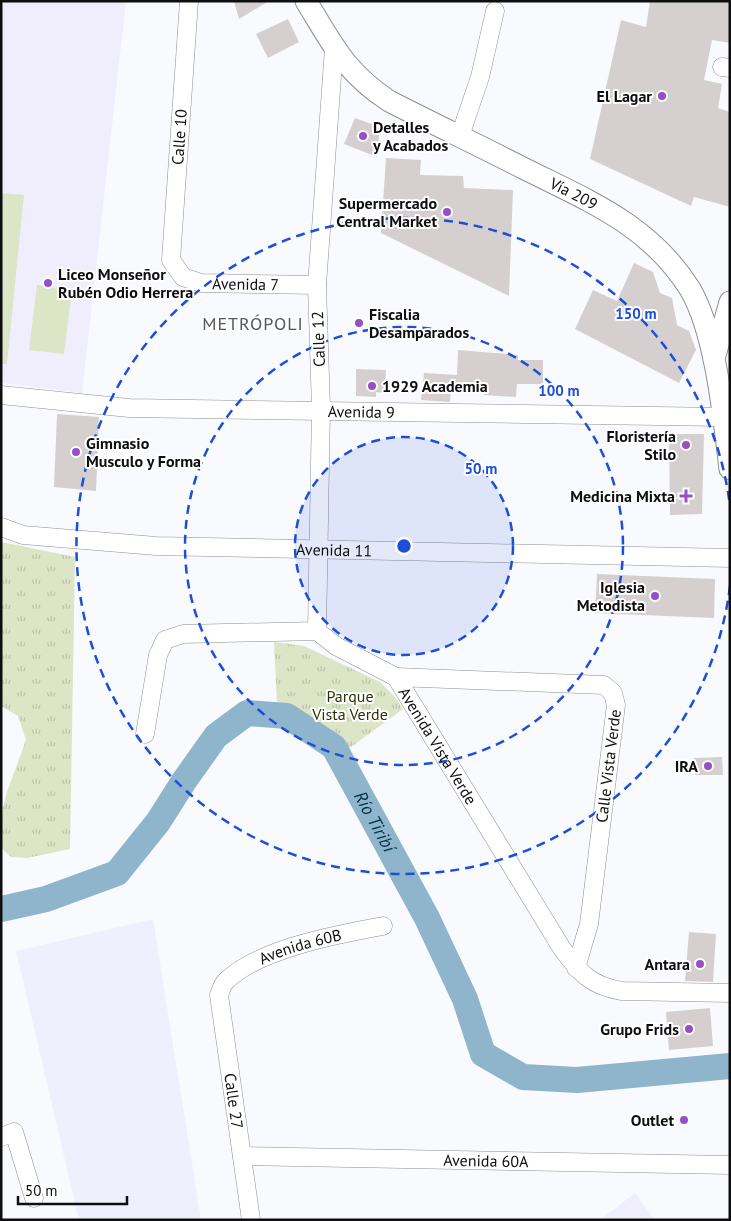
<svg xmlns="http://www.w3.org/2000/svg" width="731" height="1221" font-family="'PT Sans',sans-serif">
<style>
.built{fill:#eef1fd}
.education{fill:#f0eefc}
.grass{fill:url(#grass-tufts)}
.pitch{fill:#dce5c5}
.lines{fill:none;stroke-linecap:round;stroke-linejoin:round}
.river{stroke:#8fb5cd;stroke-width:26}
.building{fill:#d5d0cf}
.minor-casing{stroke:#8e8f93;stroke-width:19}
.major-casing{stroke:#8e8f93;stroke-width:23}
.minor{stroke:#fff;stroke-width:18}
.major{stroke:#fff;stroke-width:21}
.ring{fill:none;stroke:#1d4ed8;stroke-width:2.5;stroke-dasharray:9 6}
.poi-dot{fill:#9450c4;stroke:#fff;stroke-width:2}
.labels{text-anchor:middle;stroke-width:4;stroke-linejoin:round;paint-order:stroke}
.poi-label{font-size:16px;font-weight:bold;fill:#0e0e10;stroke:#fff;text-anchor:end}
.street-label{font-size:16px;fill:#0e0e10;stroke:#fff}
.park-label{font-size:16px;fill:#2c3405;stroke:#fff}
.neighbourhood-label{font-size:18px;letter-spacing:1px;fill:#555659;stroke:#fff}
.water-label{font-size:18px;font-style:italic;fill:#00334b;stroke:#fff}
.centre{fill:#1d4ed8;stroke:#fff;stroke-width:2.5}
.ring-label{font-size:15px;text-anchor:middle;font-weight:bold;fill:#1d4ed8;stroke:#fff;stroke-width:4;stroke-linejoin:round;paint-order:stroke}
</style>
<defs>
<pattern id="grass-tufts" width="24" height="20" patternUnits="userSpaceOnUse" patternTransform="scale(1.25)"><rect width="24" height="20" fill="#dce5c5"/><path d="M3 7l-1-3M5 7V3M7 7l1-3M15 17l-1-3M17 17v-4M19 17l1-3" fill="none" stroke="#bcc3a8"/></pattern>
</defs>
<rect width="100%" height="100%" fill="#f9fafe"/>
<polygon class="built" points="153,919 201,1220 79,1220 16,951"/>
<g class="education">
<polygon points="1,1 126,1 82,393 1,383"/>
<polygon points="635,1193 655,1220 600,1220"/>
</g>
<g class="grass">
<polygon points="1,542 75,557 70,849 27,858 11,857 1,848 1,816 7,792 26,740 18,716 1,706"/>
<path d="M274,642L304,646L380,682L395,697L403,709L347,750C335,733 297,705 277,704Z"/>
</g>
<g class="pitch">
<polygon points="1,193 24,195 7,364 1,364"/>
<polygon points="37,285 72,290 64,354 29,350"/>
</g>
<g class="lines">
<path class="river" id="s1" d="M1,909L46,899L117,873L158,822L184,781L216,736L247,713L287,716L334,747L427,918L465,999L483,1054L523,1077L577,1080L730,1066"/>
</g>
<g class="building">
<polygon points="234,1 269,1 239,19"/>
<polygon points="650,1 730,2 730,43 712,40 704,80 722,84 718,108 730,112 730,207 694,197 691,206 590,159 621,20 646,27"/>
<polygon points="288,19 299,42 268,58 256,34"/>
<polygon points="355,118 380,127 377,157 344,144"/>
<polygon points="386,158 421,160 420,175 463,176 464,188 513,190 509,296 381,233"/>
<polygon points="634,263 653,272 660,293 672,298 677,325 689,331 696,350 679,383 575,329 593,290 617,301"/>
<polygon points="458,350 518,355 518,360 543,360 543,384 517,384 516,397 484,395 484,391 451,390 450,402 421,400 424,373 457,375"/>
<polygon points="356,369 386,370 385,393 376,392 376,397 356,396"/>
<polygon points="57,414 99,417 96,491 54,487"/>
<polygon points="669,434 704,434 702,514 670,515"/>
<polygon points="597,574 715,579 714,618 595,613"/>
<polygon points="722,757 723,775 695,775 694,758"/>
<polygon points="689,932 716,934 713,982 685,981"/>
<polygon points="710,1008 713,1046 669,1050 666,1012"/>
</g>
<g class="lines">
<defs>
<g id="minor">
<path id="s2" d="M189,1L171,260L183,277L201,283L317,285"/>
<polyline points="722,67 730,68"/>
<polyline points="460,136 480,77 495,11"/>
<path id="s3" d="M1,395L129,408L723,417"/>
<path id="s4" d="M1,527L23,535L156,546L730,558"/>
<polyline points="317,631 321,409 317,285 334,48"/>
<polyline points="396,677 604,685 613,693 616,705 589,924 576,968"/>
<path id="s5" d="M145,734L158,655L165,640L183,634L317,631L336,646L396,677L561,947C579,972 590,986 622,991L730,993"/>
<polyline points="1,1137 14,1132 34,1198"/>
<path id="s6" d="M242,1156L730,1165"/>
<path id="s7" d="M251,1220L219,995C221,991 222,985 225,982C257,949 339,934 383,926"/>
</g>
<g id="major">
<path id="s8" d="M306,1C333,45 345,72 389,101C434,124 480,146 525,169C589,201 650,225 690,289C716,333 724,419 730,469"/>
<polyline points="714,359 730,302"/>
</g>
</defs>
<use href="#minor" class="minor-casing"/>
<use href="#major" class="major-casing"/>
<use href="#minor" class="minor"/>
<use href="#major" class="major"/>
</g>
<circle cx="404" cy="546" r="109" fill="#1d4ed8" fill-opacity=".12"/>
<g class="ring">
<circle cx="404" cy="546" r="109"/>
<circle cx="404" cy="546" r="219"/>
<path d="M730 586A328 328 0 1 1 730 506"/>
</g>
<g class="poi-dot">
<circle cx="662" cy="96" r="5"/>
<circle cx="363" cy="136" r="5"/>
<circle cx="447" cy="212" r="5"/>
<circle cx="48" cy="283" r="5"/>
<circle cx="359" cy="323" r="5"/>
<circle cx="372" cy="386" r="5"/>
<circle cx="686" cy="445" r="5"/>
<circle cx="76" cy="452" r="5"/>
<path d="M683.5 488.5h5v5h5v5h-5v5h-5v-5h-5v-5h5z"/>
<circle cx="655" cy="596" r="5"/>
<circle cx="708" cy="766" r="5"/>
<circle cx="700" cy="964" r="5"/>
<circle cx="689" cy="1029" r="5"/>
<circle cx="684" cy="1120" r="5"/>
</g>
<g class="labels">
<g class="poi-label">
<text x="652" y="102">El Lagar</text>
<text x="373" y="133" text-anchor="start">Detalles<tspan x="373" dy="18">y Acabados</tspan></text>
<text x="437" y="209">Supermercado<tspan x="437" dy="18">Central Market</tspan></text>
<text x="58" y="280" text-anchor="start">Liceo Monseñor<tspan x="58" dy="18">Rubén Odio Herrera</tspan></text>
<text x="369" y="320" text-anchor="start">Fiscalia<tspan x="369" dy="18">Desamparados</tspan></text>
<text x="382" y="392" text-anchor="start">1929 Academia</text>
<text x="676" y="442">Floristería<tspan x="676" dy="18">Stilo</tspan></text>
<text x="86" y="449" text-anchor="start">Gimnasio<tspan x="86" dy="18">Musculo y Forma</tspan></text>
<text x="675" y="502">Medicina Mixta</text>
<text x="645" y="593">Iglesia<tspan x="645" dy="18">Metodista</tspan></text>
<text x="698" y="772">IRA</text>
<text x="690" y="970">Antara</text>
<text x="679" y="1035">Grupo Frids</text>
<text x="674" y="1126">Outlet</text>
</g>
<g class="street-label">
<text transform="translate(179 137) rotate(-86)" y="6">Calle 10</text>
<text dy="6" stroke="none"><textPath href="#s8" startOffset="338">Vía 209</textPath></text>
<text dy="6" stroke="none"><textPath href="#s2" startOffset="344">Avenida 7</textPath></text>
<text transform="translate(318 339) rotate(-92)" y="6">Calle 12</text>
<text dy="6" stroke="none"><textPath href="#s3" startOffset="361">Avenida 9</textPath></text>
<text dy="6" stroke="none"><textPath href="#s4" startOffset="335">Avenida 11</textPath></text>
<text dy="6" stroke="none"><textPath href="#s5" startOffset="422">Avenida Vista Verde</textPath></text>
<text transform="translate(608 766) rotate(-83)" y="6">Calle Vista Verde</text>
<text dy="6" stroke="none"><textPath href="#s7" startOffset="326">Avenida 60B</textPath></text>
<text transform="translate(234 1101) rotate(82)" y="6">Calle 27</text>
<text dy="6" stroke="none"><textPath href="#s6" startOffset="244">Avenida 60A</textPath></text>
</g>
<g class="park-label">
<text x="350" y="702">Parque<tspan x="350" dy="18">Vista Verde</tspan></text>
</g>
<g class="neighbourhood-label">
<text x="253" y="330">METRÓPOLI</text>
</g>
<g class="water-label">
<text dy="6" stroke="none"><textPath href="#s1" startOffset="511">Río Tiribí</textPath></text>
</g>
</g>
<circle cx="404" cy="546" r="8" class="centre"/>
<g class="ring-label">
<text x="636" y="319">150 m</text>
<text x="559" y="396">100 m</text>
<text x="481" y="474">50 m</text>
</g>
<rect width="731" height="1221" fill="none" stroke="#0e0e10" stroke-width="5"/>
<path d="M18 1196v8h109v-8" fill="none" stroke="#0e0e10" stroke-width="2.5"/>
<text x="25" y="1196" font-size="15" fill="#0e0e10" stroke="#ffffff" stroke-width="4" paint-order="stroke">50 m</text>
</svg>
